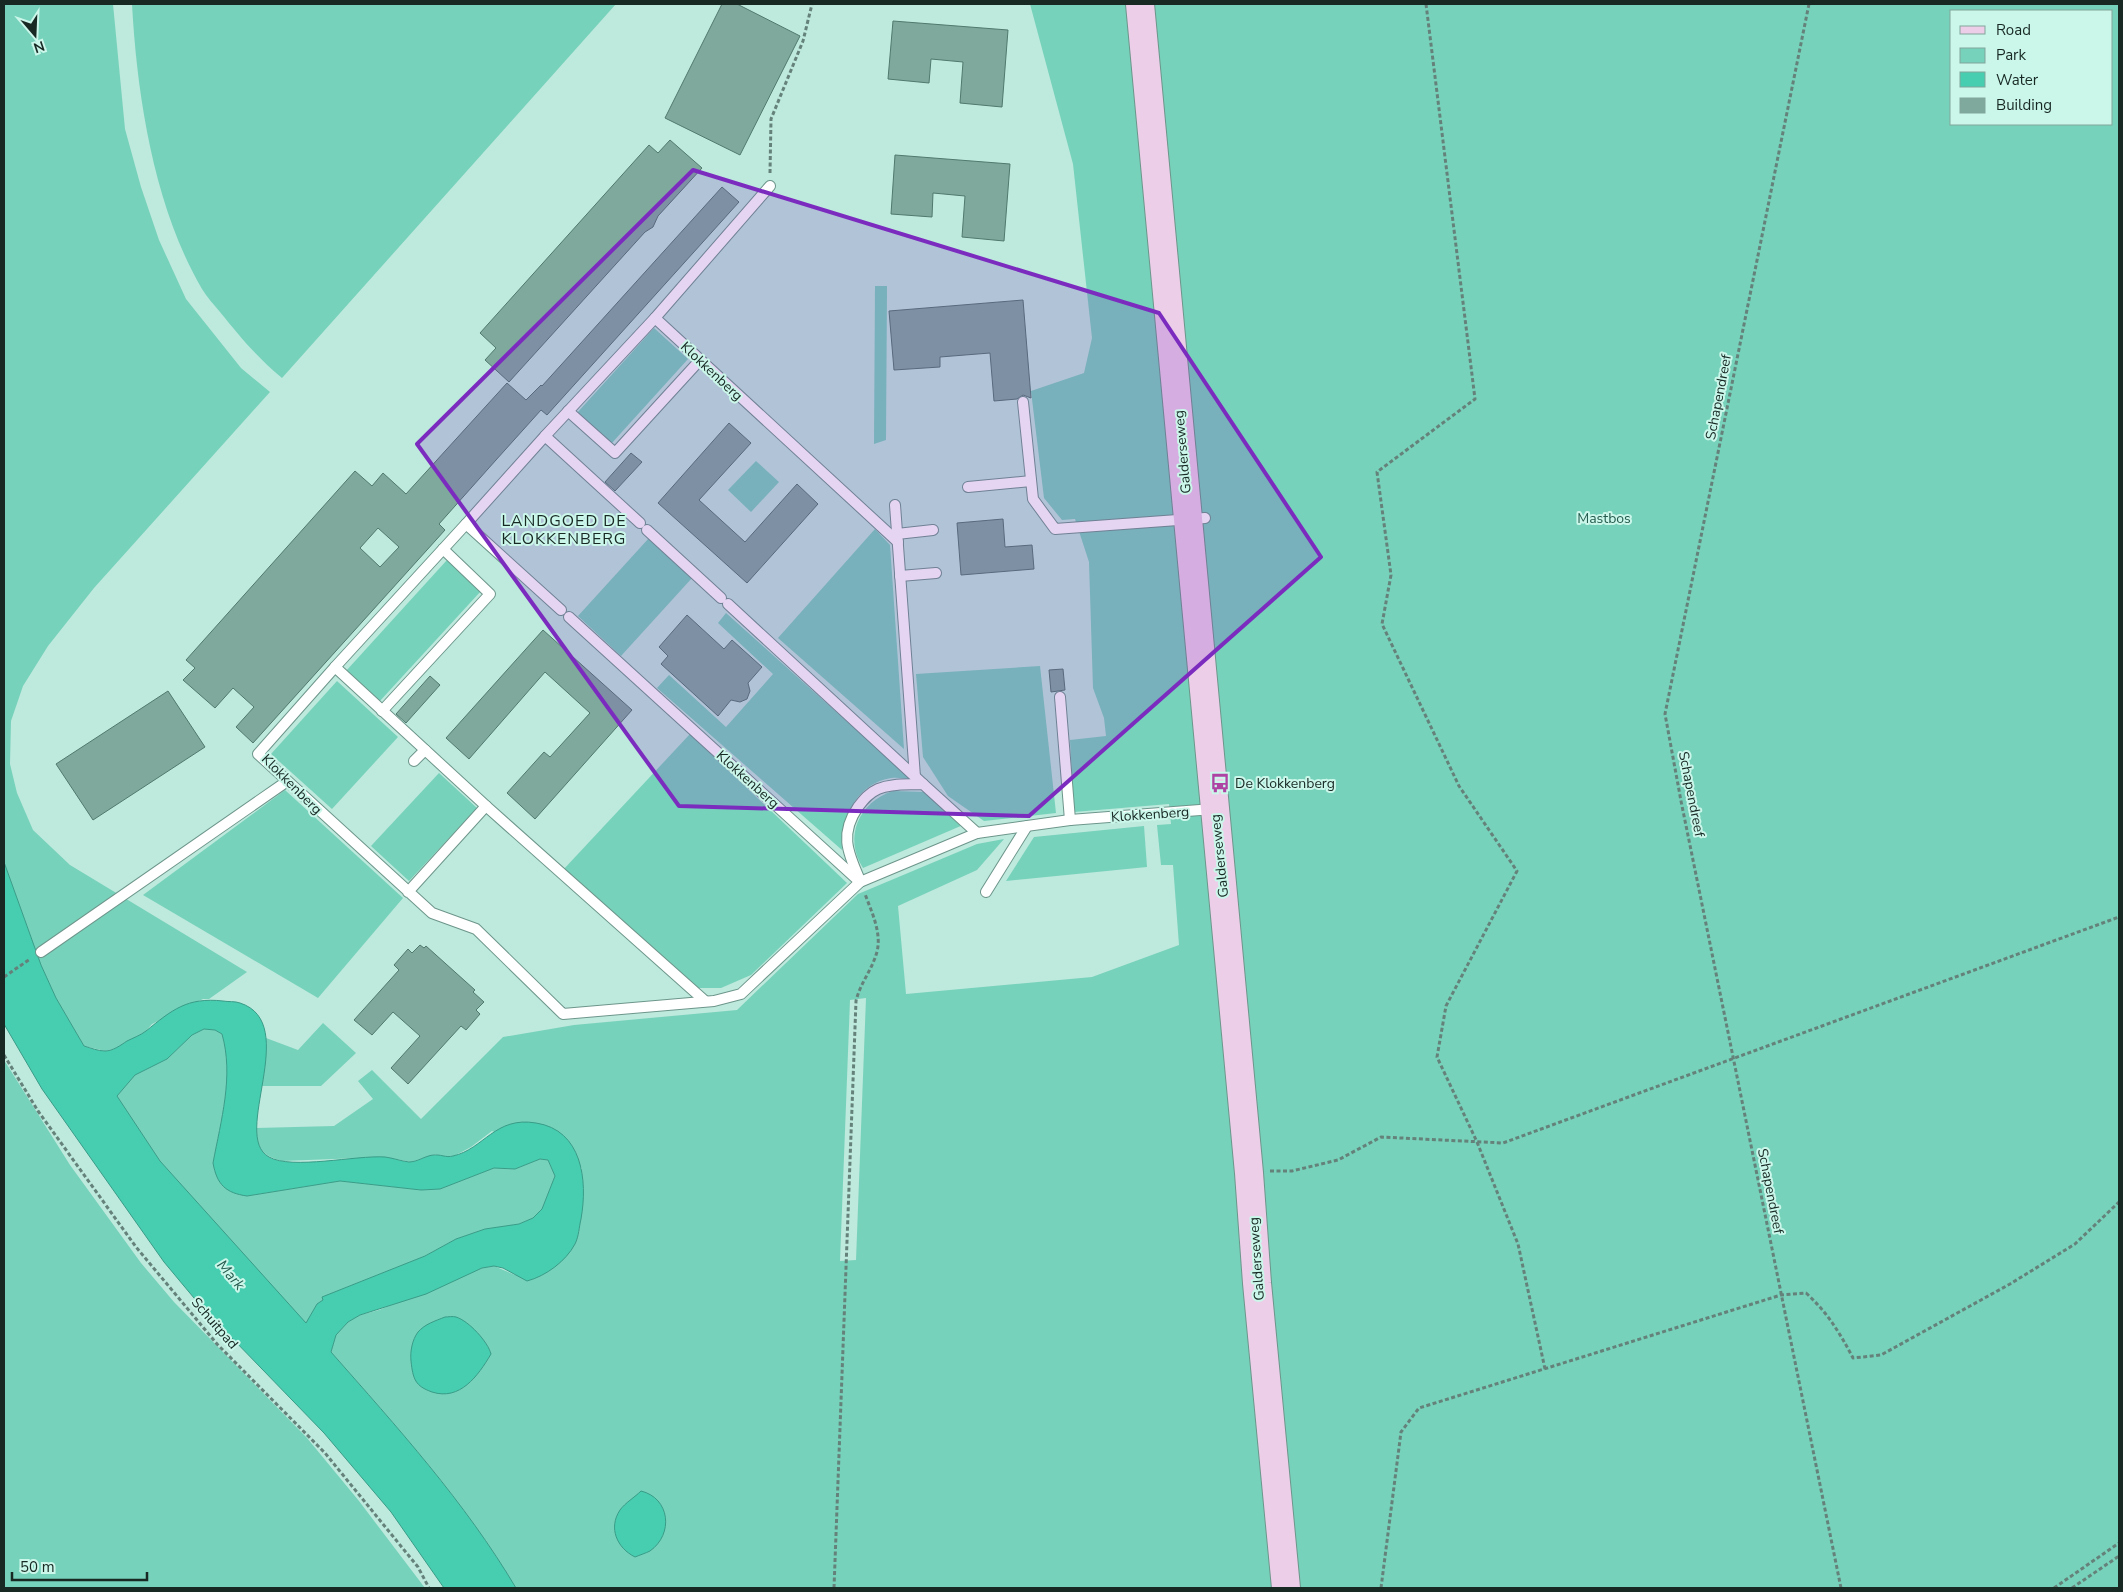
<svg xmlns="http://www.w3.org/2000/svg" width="2123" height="1592" font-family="'Nunito Sans',sans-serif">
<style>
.green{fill:#77d2bb;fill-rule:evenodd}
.water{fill:#47ceb1;stroke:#399c87;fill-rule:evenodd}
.building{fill:#7fa99d;stroke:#51796e;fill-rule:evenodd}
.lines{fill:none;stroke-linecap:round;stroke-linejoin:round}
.lane-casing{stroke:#6d968b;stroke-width:12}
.secondary-casing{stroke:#6d968b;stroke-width:30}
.path{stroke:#65827a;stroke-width:3;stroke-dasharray:4 2.5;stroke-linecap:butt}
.lane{stroke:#fff;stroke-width:10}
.secondary{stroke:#eccee9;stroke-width:28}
.marked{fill:#7b2cbf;fill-opacity:0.2;stroke:#7b2cbf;stroke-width:4;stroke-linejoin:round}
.labels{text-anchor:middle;stroke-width:4;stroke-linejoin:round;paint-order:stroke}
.street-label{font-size:14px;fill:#182924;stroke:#cbf7ea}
.park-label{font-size:14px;fill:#255b4e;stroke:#cbf7ea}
.poi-label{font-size:14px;fill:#182924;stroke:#cbf7ea;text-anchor:start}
.water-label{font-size:15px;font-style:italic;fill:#255b4e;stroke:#cbf7ea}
.quarter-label{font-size:16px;letter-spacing:1px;fill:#182924;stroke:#cbf7ea}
</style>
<rect width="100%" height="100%" fill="#bee9dd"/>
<g class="green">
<polygon points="4,4 113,4 125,129 141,187 159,240 186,299 241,368 270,392 94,588 48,646 23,686 11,721 10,764 17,793 33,830 70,865 247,972 209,999 203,999 152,1024 145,1032 117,1048 105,1051 84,1046 56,998 41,965 4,862"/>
<path d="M132,4H616L282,378C257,357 241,338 220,312C214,305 207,297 202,289C154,207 137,96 132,4Z"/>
<path d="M1030,4H2119V1588H516C465,1502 397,1427 331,1352L336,1335L348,1322L360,1315L379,1310L482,1268L494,1266L515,1275L582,1168L492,1131L471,1147L454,1156L446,1157L435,1154L411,1162L386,1157L282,1161C261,1155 258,1149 256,1128L334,1126L373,1099L358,1081L372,1070L421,1119L503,1037L574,1025L737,1010L858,894L977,844L1004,839L977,870L898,906L906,994L1092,977L1179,945L1173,865H1161L1157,825L1171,824L1169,804L1074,812L1070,740L1106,736L1104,718L1093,688L1089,562L1075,519L1062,520L1044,498L1031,391L1084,373L1092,338L1073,164ZM1952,11H2112V124H1952ZM866,998L856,1260L840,1261L850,1000Z"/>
<polygon points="875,286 887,286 886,440 874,444"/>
<polygon points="654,328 688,359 611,444 577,413"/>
<polygon points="756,461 779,482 751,512 728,490"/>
<polygon points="875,529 890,545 904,749 778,638"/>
<polygon points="649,538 692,578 621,656 578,616"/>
<polygon points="447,560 481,591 379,702 346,671"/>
<path d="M726,613L911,779C905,779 898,777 891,778C857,783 840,819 842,850L657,688L669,675L726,727L773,674L718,623Z"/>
<polygon points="1040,666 1056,813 984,821 948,796 923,757 916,674"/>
<polygon points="337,681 398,737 332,809 271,754"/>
<polygon points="690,734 847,883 751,975 721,988 698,988 563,870"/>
<polygon points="439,773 477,808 409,881 371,846"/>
<polygon points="285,790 403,898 318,998 143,895"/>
<path d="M893,791L926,792L963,825L863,868C843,837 859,802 893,791Z"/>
<polygon points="1144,826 1147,867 1006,881 1034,837"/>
<polygon points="323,1023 356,1053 321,1086 262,1086 266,1038 298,1050"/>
<path d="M204,1029L215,1030L222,1034C234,1076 221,1120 213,1163L247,1196L340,1181L421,1190L440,1189L494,1168L515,1169L540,1159L548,1160L555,1176L542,1209L533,1218L519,1224L485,1229L456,1239L425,1256L323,1297V1300L317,1304L306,1324L160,1161L117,1096L135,1075L167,1059L192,1035Z"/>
<polygon points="4,1060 70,1165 141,1263 174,1302 307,1438 359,1501 425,1588 4,1588"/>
</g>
<g class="water">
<path d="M4,862L41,965L56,998L84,1046C91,1048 98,1051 105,1051C113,1051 121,1045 127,1041C133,1038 141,1035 146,1031C172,1010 187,997 223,1001C228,1002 235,1001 240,1003C302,1023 230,1136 269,1157C292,1170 356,1155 385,1157C393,1158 401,1161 409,1162C417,1162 425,1156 433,1155C440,1154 446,1158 453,1156C484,1149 495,1116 536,1123C582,1130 588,1180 581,1219C579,1227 579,1236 575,1244C566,1261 546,1276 527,1281L503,1268L494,1266L482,1268L426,1294L360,1315L348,1322L336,1335L331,1352C397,1427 465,1502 516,1588H444L391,1512L324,1433L199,1304L164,1262L42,1089L4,1024ZM204,1029L215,1030L222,1034C234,1076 221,1120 213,1163C217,1185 226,1193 247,1196L340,1181L421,1190L440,1189L494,1168L515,1169L540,1159L548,1160L555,1176L542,1209L533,1218L519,1224L485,1229L456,1239L425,1256L322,1297L323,1300L317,1304L306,1323L160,1161L117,1096L135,1075L167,1059L192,1035Z"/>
<path d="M445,1317C448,1317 453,1316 456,1317C469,1321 488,1342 491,1354C478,1376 460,1401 432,1392C415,1386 413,1379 411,1361C410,1352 412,1340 418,1332C425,1324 435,1321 445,1317Z"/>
<path d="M641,1491C670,1498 674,1534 650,1551C646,1553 640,1555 635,1557C617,1548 608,1528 620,1510C625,1503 635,1497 641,1491Z"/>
</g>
<g class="building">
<polygon points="722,4 737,4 800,36 740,155 665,118"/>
<polygon points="893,21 1008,30 1002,107 960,103 963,62 931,59 929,83 888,79"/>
<polygon points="670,140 702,168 658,216 653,227 645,232 509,382 485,360 496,348 480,333 649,145 658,153"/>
<polygon points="895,155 1010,164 1004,241 962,237 965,196 933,193 932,217 891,214"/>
<path d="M722,187L739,202L547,415L541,410L496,460L439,524L445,530L253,743L236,727L254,707L233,688L215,708L183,680L195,668L186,660L355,471L372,486L383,473L406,494L507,383L526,400L541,385L542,386ZM378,528L399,547L380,567L360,548Z"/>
<polygon points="1023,300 1031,398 1023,395 1017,399 994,401 990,353 940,357 940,367 894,370 889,311"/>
<polygon points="729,423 751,443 699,500 745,542 797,484 818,504 747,583 658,503"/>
<polygon points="631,453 642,462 615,491 605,482"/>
<polygon points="1003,519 1005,547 1032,545 1034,569 961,575 957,523"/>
<polygon points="687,615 724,649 732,640 762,667 748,683 750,691 747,699 740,702 731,700 718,716 661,664 668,656 659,647"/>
<polygon points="543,630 632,710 535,819 507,793 544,752 550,757 590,713 545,672 469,759 446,738"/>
<polygon points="1063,669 1065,690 1051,692 1049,670"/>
<polygon points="430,676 440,685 406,723 396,714"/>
<polygon points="168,691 205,747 93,820 56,764"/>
<polygon points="420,945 424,948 426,946 475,990 473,992 484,1002 476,1010 480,1014 466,1030 461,1026 408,1084 391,1068 420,1036 393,1012 372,1035 354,1020 399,970 394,965 408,949 412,953"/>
</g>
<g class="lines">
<defs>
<g id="lane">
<polyline points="770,186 655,318 898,542"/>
<polyline points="1023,402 1033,499 1055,529 1205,518"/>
<polyline points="568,411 615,453 700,360"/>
<polyline points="545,436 655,318"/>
<polyline points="968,487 1031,481"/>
<polyline points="895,505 915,777"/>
<polyline points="647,530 721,598"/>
<polyline points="897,534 933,530"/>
<polyline points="900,576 936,573"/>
<polyline points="728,604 923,784"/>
<polyline points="561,610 466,524 545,436 640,523"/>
<polyline points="569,617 860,882"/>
<polyline points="335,667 466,524"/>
<polyline points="1060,697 1070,820"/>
<polyline points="382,711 490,594 443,549"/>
<polyline points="414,761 425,750"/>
<polyline points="486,806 705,1001"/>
<path d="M859,878C847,851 840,833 858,807C864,799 869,793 878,789C892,783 908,785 923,784L977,833"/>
<polyline points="408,892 486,806 335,667 258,754 432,913 476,929 563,1014 714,1001 741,994 860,882 977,833 1070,820 1213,809"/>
<polyline points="986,892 1027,826"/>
<polyline points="41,952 286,782"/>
</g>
<polyline id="secondary" points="1140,4 1249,1173 1257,1283 1286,1588"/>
</defs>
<use href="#lane" class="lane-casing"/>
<use href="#secondary" class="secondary-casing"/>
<g class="path">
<polyline points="1426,4 1475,399 1377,472 1391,575 1382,624 1459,786 1517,871 1446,1006 1437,1057 1477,1142 1518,1244 1545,1369"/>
<polyline points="1809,4 1665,714 1681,801 1841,1588"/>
<polyline points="770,173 771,119 803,41 812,4"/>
<polyline points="4,977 30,959"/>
<polyline points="4,1055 38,1111 136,1247 217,1344 325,1453 418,1567 429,1588"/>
<polyline points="1270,1171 1292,1171 1338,1160 1381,1137 1503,1143 2119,917"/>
<path d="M834,1588L856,1001C860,984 871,971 876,955C883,935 872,913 865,894"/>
<path d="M1381,1588L1401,1432L1419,1408L1781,1295L1806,1293C1827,1312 1840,1333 1853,1358L1881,1355L2010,1284L2075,1244L2119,1202"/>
<polyline points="2054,1588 2119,1543"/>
<polyline points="2072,1588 2119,1556"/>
</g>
<use href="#lane" class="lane"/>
<use href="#secondary" class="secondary"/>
</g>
<path class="marked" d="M693,170L1159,313L1321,557L1029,816L679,806L417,444Z"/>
<defs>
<symbol id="bus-bare" viewBox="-9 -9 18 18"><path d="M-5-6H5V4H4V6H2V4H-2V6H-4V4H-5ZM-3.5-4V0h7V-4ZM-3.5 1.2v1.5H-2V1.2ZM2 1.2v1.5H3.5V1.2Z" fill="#ae43a4" stroke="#cbf7ea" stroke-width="2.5" paint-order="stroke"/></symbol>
</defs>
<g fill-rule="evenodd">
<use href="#bus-bare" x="1206" y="769" width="28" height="28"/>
</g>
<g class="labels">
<g class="street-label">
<text transform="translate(712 371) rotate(43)" y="5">Klokkenberg</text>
<text transform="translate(1718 397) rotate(-79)" y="5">Schapendreef</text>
<text transform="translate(1182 452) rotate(-95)" y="5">Galderseweg</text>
<text transform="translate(748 779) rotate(42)" y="5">Klokkenberg</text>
<text transform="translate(292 784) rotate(45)" y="5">Klokkenberg</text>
<text transform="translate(1692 794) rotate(79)" y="5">Schapendreef</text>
<text transform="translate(1150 814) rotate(-4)" y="5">Klokkenberg</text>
<text transform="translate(1219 856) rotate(-96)" y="5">Galderseweg</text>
<text transform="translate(1771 1191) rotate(79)" y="5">Schapendreef</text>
<text transform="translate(1256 1259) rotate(-94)" y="5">Galderseweg</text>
<text transform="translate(215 1323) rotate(49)" y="5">Schuitpad</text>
</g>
<g class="park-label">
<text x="1604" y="523">Mastbos</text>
</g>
<g class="poi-label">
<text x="1235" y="788">De Klokkenberg</text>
</g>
<g class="water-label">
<text transform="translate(231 1275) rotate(50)" y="5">Mark</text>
</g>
<g class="quarter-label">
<text x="564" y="526">LANDGOED DE<tspan x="564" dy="18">KLOKKENBERG</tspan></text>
</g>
</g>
<rect width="2123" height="1592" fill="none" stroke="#182924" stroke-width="10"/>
<rect x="1950" y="10" width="162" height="115" fill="#cbf7ea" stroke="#83a59b"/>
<rect x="1960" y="26" width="25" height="8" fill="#eccee9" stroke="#83a59b"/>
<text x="1996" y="35" font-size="15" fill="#182924">Road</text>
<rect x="1960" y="48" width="25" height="15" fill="#77d2bb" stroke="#83a59b"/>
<text x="1996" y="60" font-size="15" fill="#182924">Park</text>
<rect x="1960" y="72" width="25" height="15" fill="#47ceb1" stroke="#83a59b"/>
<text x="1996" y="85" font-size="15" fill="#182924">Water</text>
<rect x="1960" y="98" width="25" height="15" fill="#7fa99d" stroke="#83a59b"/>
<text x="1996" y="110" font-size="15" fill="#182924">Building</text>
<g transform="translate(35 35) rotate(161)" stroke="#cbf7ea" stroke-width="4" paint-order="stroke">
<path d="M0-4L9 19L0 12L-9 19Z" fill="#182924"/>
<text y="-8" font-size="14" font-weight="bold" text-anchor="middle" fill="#182924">N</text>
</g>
<path d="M12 1572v8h135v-8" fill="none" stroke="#182924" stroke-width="2.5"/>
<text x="20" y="1572" font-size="15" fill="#182924" stroke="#cbf7ea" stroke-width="4" paint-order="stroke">50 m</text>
</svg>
